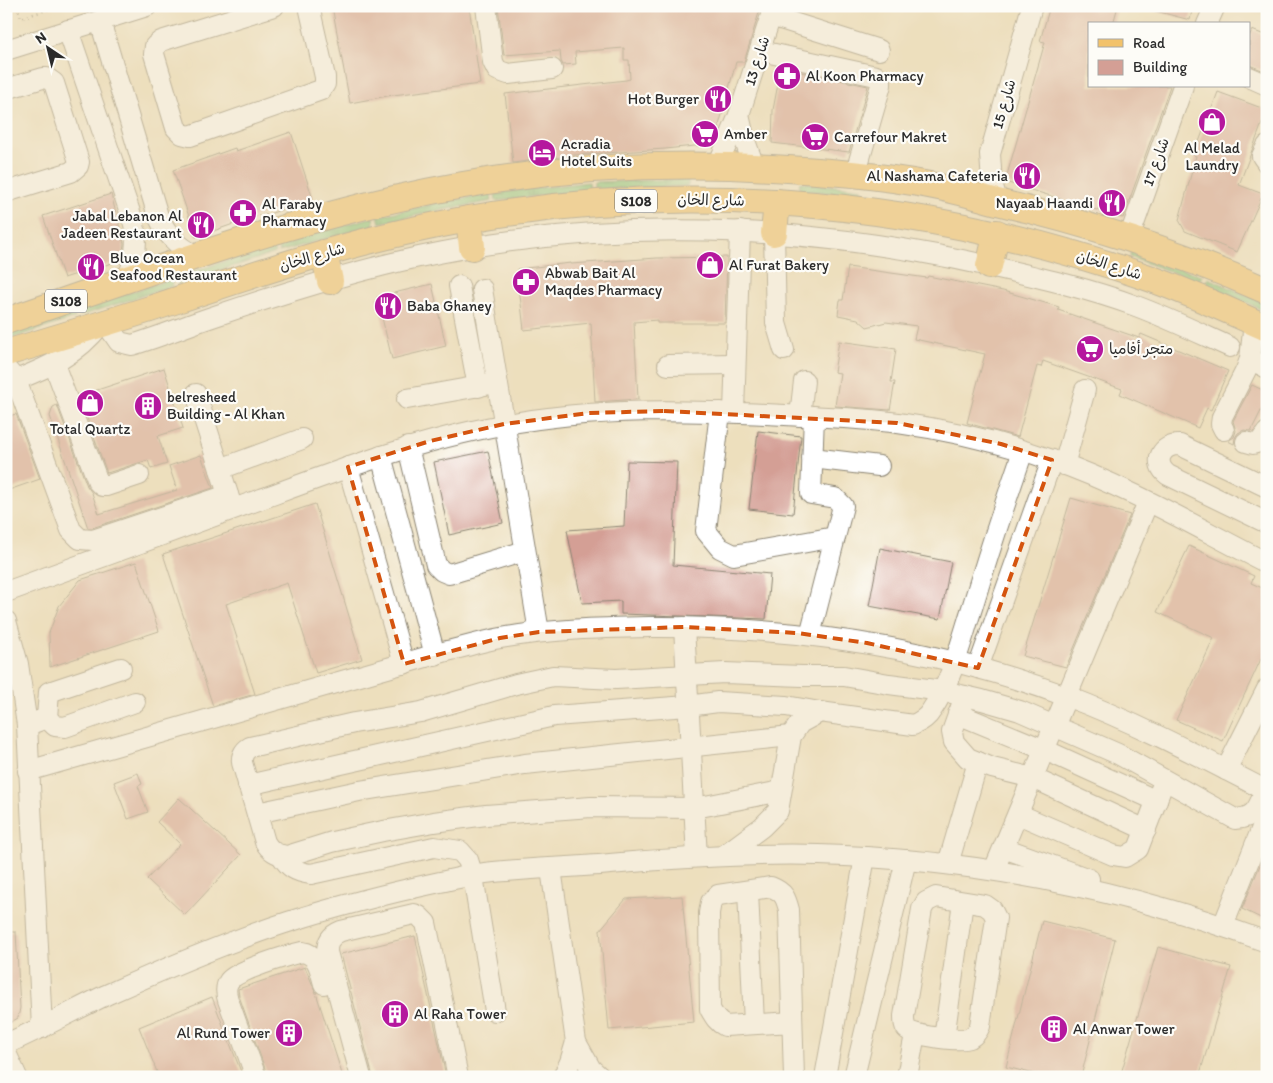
<svg xmlns="http://www.w3.org/2000/svg" width="1273" height="1083" font-family="Itim,'Playpen Sans Arabic',sans-serif">
<style>
.grass{fill:url(#grass-tufts);stroke:#587854}
.building{fill:#d49f95}
.lines{fill:none;stroke-linecap:round;stroke-linejoin:round}
.minor-casing{stroke:#8c8574;stroke-width:22}
.major-casing{stroke:#8c8574;stroke-width:28}
.path{stroke:#8c8574;stroke-width:2.5;stroke-dasharray:1 4;stroke-linecap:butt}
.minor{stroke:#fff;stroke-width:20}
.major{stroke:#f2c26a;stroke-width:26}
.marked{fill:none;stroke:#d5540f;stroke-width:4;stroke-dasharray:10 6;stroke-linejoin:round}
.labels{text-anchor:middle;stroke-width:4.5;stroke-linejoin:round;paint-order:stroke}
.shield{fill:#fdfcf7;stroke:#6a6a68;stroke-width:1}
.shield-label{font-size:14px;font-weight:bold;fill:#2b2b2b}
.street-label{font-size:15px;fill:#2b2b2b;stroke:#fdfcf7}
.poi-label{font-size:15px;fill:#2b2b2b;stroke:#fdfcf7;text-anchor:start}
</style>
<defs>
<pattern id="grass-tufts" width="24" height="20" patternUnits="userSpaceOnUse" patternTransform="scale(1.25)"><rect width="24" height="20" fill="#86c67d"/><path d="M3 7l-1-3M5 7V3M7 7l1-3M15 17l-1-3M17 17v-4M19 17l1-3" fill="none" stroke="#6ea167"/></pattern>
</defs>
<rect width="100%" height="100%" fill="#fdfcf7"/>
<filter id="ink" filterUnits="userSpaceOnUse"><feTurbulence type="fractalNoise" baseFrequency=".02" numOctaves="2"/><feDisplacementMap in="SourceGraphic" scale="10" xChannelSelector="R" yChannelSelector="G"/><feConvolveMatrix kernelMatrix="1 2 1 2 8 2 1 2 1" color-interpolation-filters="sRGB"/></filter>
<filter id="wash" filterUnits="userSpaceOnUse"><feTurbulence type="fractalNoise" baseFrequency=".0096" numOctaves="4" result="noise"/><feDisplacementMap in="SourceGraphic" scale="20" xChannelSelector="R" yChannelSelector="G"/><feGaussianBlur stdDeviation="1.12" result="paint"/><feColorMatrix in="noise" values="0 0 0 0 0 0 0 0 0 0 0 0 0 0 0 0 0 1.4 0 .05"/><feComposite in="paint" operator="in"/></filter>
<g filter="url(#wash)">
<rect width="100%" height="100%" fill="#eddfbd"/>
<g class="grass">
<polygon points="688,179 688,186 594,190 594,182"/>
<polygon points="589,182 590,190 496,201 495,193"/>
<polygon points="800,182 862,189 861,196 799,190"/>
<polygon points="491,194 492,201 437,211 380,223 378,216 441,202"/>
<polygon points="373,217 374,225 279,252 276,244"/>
<polygon points="272,246 275,253 178,284 176,277"/>
<polygon points="1131,251 1202,276 1199,282 1130,257"/>
<polygon points="1208,278 1267,304 1267,312 1205,284"/>
<polygon points="171,279 173,286 80,316 78,309"/>
<polygon points="72,310 75,318 6,340 6,332"/>
</g>
<g id="blocks">
<g class="building">
<polygon points="332,6 469,6 480,84 393,95 350,103"/>
<polygon points="498,6 671,7 761,6 744,62 736,62 714,144 665,149 575,155 513,163 505,94 626,80 630,79 629,60 624,60 624,48 575,52 576,64 563,65 561,61 560,51 504,55"/>
<polygon points="1050,6 1118,6 1113,24 1089,24 1089,86 1170,86 1123,218 1005,182 1045,42 1040,41"/>
<polygon points="1153,6 1193,6 1190,20 1152,10"/>
<polygon points="1252,30 1267,36 1267,72 1249,65 1249,37"/>
<polygon points="781,68 868,86 849,152 772,143 773,110"/>
<polygon points="1218,92 1267,110 1239,185 1263,194 1237,252 1185,231 1179,220 1196,156 1194,155"/>
<polygon points="291,132 313,199 266,215 265,213 196,237 173,170 235,148 236,151"/>
<polygon points="111,194 124,244 121,263 115,262 64,278 43,216"/>
<polygon points="727,257 725,323 657,323 657,320 634,322 638,399 595,402 591,323 524,330 517,269 571,263 571,264 657,258"/>
<polygon points="848,267 927,278 928,276 1003,291 1059,307 1058,310 1139,338 1141,334 1228,371 1211,410 1207,408 1198,428 1120,394 1122,389 1043,361 1041,367 1037,366 1018,437 967,423 985,354 914,339 917,326 886,322 867,327 858,319 838,315 840,300 843,300"/>
<polygon points="432,284 446,346 392,359 377,297"/>
<polygon points="839,341 896,349 891,382 895,382 890,410 835,406 840,373 834,372"/>
<polygon points="164,368 183,428 158,436 167,464 151,469 148,460 107,473 79,396"/>
<polygon points="1252,385 1267,392 1267,399 1251,431 1244,430 1238,433 1235,438 1234,444 1228,441 1234,437 1236,431 1233,421"/>
<polygon points="57,405 87,486 92,493 99,514 177,490 169,466 201,455 213,488 92,528 88,528 50,416 53,407"/>
<polygon points="16,414 40,479 6,491 6,417"/>
<polygon points="758,431 801,436 793,514 749,509"/>
<polygon points="488,451 503,523 449,535 434,462"/>
<polygon points="627,461 677,462 673,565 770,574 766,619 621,614 621,601 582,603 567,530 624,526"/>
<polygon points="1071,498 1130,515 1066,667 1023,656"/>
<polygon points="315,504 362,659 316,673 287,583 226,604 255,694 213,706 163,554"/>
<polygon points="1189,546 1254,576 1251,583 1267,590 1267,662 1261,659 1223,741 1176,720 1214,638 1157,612"/>
<polygon points="880,548 951,562 940,619 869,606"/>
<polygon points="136,562 159,631 50,667 49,633 59,606 80,580"/>
<polygon points="138,773 142,784 138,786 148,812 128,819 114,782"/>
<polygon points="179,798 241,855 185,915 147,879 180,844 157,822"/>
<polygon points="1267,848 1267,921 1242,909"/>
<polygon points="682,896 694,1022 609,1030 600,930 626,899"/>
<polygon points="1042,921 1115,939 1081,1077 1047,1077 1006,1067"/>
<polygon points="6,932 16,932 20,1008 18,1018 6,1025"/>
<polygon points="415,936 446,1076 373,1077 341,954"/>
<polygon points="1158,947 1231,967 1199,1077 1120,1077"/>
<polygon points="305,967 316,993 343,1077 268,1077 239,996 238,989"/>
<polygon points="212,997 243,1077 159,1077 139,1027"/>
</g>
</g>
</g>
<g filter="url(#ink)">
<use href="#blocks" fill-opacity="0" stroke="#8c8574" stroke-width="1"/>
<g class="lines">
<defs>
<g id="minor">
<polyline points="274,6 161,41 155,46 154,54 176,128 182,134 190,136 321,90 325,84 325,77 309,6"/>
<polyline points="486,6 493,62 497,70 508,74 552,69"/>
<polyline points="771,16 879,50"/>
<path d="M100,21L158,216C167,235 178,247 197,256"/>
<polyline points="1207,24 1215,6"/>
<path d="M68,30L134,224C138,244 136,262 126,280"/>
<polyline points="6,50 147,6"/>
<polyline points="761,51 876,76 881,80 881,85 855,175"/>
<polyline points="1249,77 1267,85"/>
<polyline points="6,89 43,78 47,78 54,83 79,162 78,166 71,172 6,192"/>
<polyline points="739,115 745,141 754,166"/>
<polyline points="1267,146 1262,156 1267,163"/>
<polyline points="718,165 739,115 774,6"/>
<polyline points="998,203 992,183 990,154 1032,6"/>
<polyline points="774,233 776,323 784,350"/>
<polyline points="1129,238 1183,86"/>
<polyline points="459,286 478,387"/>
<polyline points="482,289 539,632"/>
<path d="M106,323L119,342L132,345C159,337 185,326 212,317C280,294 349,272 419,257C609,216 806,224 994,267C1042,278 1090,289 1136,306C1168,318 1199,333 1230,347"/>
<polyline points="1250,359 1267,368"/>
<polyline points="54,364 98,482 102,486 106,486 139,475"/>
<polyline points="668,365 735,364"/>
<path d="M8,371L16,380C49,367 78,354 100,325"/>
<polyline points="6,384 16,380 71,530 80,539 93,540 228,495"/>
<polyline points="196,394 232,507"/>
<polyline points="407,399 491,384"/>
<polyline points="720,412 706,531 720,548 734,555 835,537"/>
<polyline points="734,412 740,231"/>
<polyline points="800,416 804,381"/>
<polyline points="1224,430 1221,424 1222,417 1246,370 1250,359 1254,322"/>
<polyline points="1246,442 1253,444 1260,442 1267,432"/>
<polyline points="408,447 436,565 442,571 449,574 525,551"/>
<polyline points="381,456 435,655"/>
<polyline points="812,458 879,466"/>
<polyline points="1064,465 1085,390"/>
<polyline points="348,467 404,664"/>
<polyline points="220,469 302,439"/>
<path d="M1267,487L1180,445C1161,444 1152,463 1168,475L1267,523"/>
<path d="M6,592C91,561 176,530 261,499C340,470 419,440 502,425C596,407 690,410 785,415C823,417 861,418 898,423C950,430 1003,443 1052,460C1127,486 1196,527 1267,563"/>
<polyline points="6,621 18,664 27,725 42,1028"/>
<polyline points="684,627 697,857"/>
<polyline points="810,635 843,506 835,498 811,494 814,416"/>
<polyline points="978,668 1052,460"/>
<polyline points="965,696 952,732 954,742 968,758 992,768 1033,778 1146,830"/>
<polyline points="958,714 1045,750 1157,801"/>
<polyline points="47,718 49,692 121,668"/>
<polyline points="27,725 47,718 55,726 65,727 135,702"/>
<polyline points="1226,770 1267,689"/>
<path d="M28,771L447,651C465,647 483,641 501,638C551,629 600,628 650,627C792,626 933,647 1066,696C1135,722 1201,757 1267,791"/>
<polyline points="248,785 554,716 688,706 718,702 786,706 820,712"/>
<path d="M781,791L695,808L591,807L486,815L434,822L383,831L332,842L287,856C276,855 270,851 265,842L243,766C240,758 243,751 250,747L354,723L421,712L516,684L553,676L616,679L725,673L802,676H844L889,684L943,691L982,700L1020,711L1118,754L1235,819C1258,818 1258,805 1267,787"/>
<polyline points="257,813 359,791 525,764 791,736"/>
<polyline points="1018,814 1113,855 1125,857 1138,849 1161,789"/>
<polyline points="1004,848 1089,879"/>
<path d="M281,855C289,868 296,872 311,874L434,847L460,851L468,860L473,876L495,1011"/>
<path d="M723,856L762,827L778,811L791,736L800,723L820,712L913,725C920,722 927,718 931,711C952,681 961,642 972,608C988,555 1005,503 1023,451"/>
<polyline points="948,864 978,762"/>
<polyline points="551,869 576,1042 591,1069 600,1077"/>
<polyline points="994,870 1148,502"/>
<polyline points="748,891 754,1024"/>
<path d="M936,897L985,905L992,910L996,918L980,1026C978,1031 975,1035 970,1038C962,1042 915,1036 908,1030C904,1027 904,1021 904,1016L922,909L926,902Z"/>
<polyline points="1223,926 1267,815"/>
<path d="M792,1022L725,1026C717,1022 714,1016 710,1009L709,913L711,902L718,895L771,887C784,892 786,898 789,910L794,1077"/>
<polyline points="944,1038 963,902"/>
<path d="M6,1044C40,1029 73,1011 106,995C166,968 226,942 288,922C338,906 389,893 440,882C455,879 470,875 485,873C526,868 568,868 610,864C679,858 749,853 819,855C971,859 1124,889 1267,942"/>
<polyline points="6,1053 17,1077"/>
<path d="M256,1077L228,1000C226,994 225,987 229,981C235,971 289,955 302,952C318,954 320,970 324,984"/>
<path d="M361,1077L327,952C327,941 331,935 341,931L414,914L419,916L426,923L458,1077"/>
<polyline points="563,1077 570,1062 576,1042"/>
<polyline points="825,1077 865,857"/>
<polyline points="854,1077 906,860"/>
<polyline points="907,1077 915,1034"/>
</g>
<g id="major">
<polyline points="469,219 472,247"/>
<polyline points="774,233 777,202"/>
<polyline points="324,253 330,281"/>
<polyline points="989,266 997,233"/>
<path d="M6,321C136,277 265,228 399,198C526,169 658,160 788,169C840,172 893,177 944,188C971,194 998,203 1026,209C1108,230 1189,256 1267,291"/>
<path d="M6,353C54,339 102,324 150,309C237,280 323,250 413,230C657,176 910,195 1146,277C1187,291 1227,310 1267,328"/>
</g>
</defs>
<use href="#minor" class="minor-casing"/>
<use href="#major" class="major-casing"/>
<polyline class="path" points="17,6 21,18 59,6"/>
<use href="#minor" class="minor"/>
<use href="#major" class="major"/>
</g>
</g>
<path d="M0 0H1273V1083H0ZM664,411L897,423L1001,444L1052,460L978,668L867,643L797,633L684,627L539,632L500,638L404,664L348,467L430,441L504,424L589,413Z" fill="#eddfbd" fill-opacity=".55" fill-rule="evenodd"/>
<path class="marked" d="M664,411L897,423L1001,444L1052,460L978,668L867,643L797,633L684,627L539,632L500,638L404,664L348,467L430,441L504,424L589,413Z"/>
<defs>
<symbol id="pharmacy-disc" viewBox="-11 -11 22 22"><circle r="9.5" fill="#b5179e" stroke="#fdfcf7"/><path d="M-2-6h4v4h4v4h-4v4h-4v-4h-4v-4h4Z" fill="#fff"/></symbol>
<symbol id="restaurant-disc" viewBox="-11 -11 22 22"><circle r="9.5" fill="#b5179e" stroke="#fdfcf7"/><path d="M-5-6h1v4h1v-4h1v4h1v-4h1v5L-1.5 .5V6h-2V.5L-5-1ZM5-6V6H3V1.5H1.5Q1.5-4 5-6Z" fill="#fff"/></symbol>
<symbol id="shop-disc" viewBox="-11 -11 22 22"><circle r="9.5" fill="#b5179e" stroke="#fdfcf7"/><path d="M-5-2.5h2.3a2.7 3.5 0 0 1 5.4 0H5L5.5 6h-11ZM-1.5-2.5h3a1.5 2.3 0 0 0-3 0Z" fill="#fff"/></symbol>
<symbol id="supermarket-disc" viewBox="-11 -11 22 22"><circle r="9.5" fill="#b5179e" stroke="#fdfcf7"/><path d="M-6-5.5h2.5l.6 2H6L4.5 2H-2.5L-4.4-4H-6ZM-1.5 3.2a1.3 1.3 0 1 0 .1 0ZM3 3.2a1.3 1.3 0 1 0 .1 0Z" fill="#fff"/></symbol>
<symbol id="hotel-disc" viewBox="-11 -11 22 22"><circle r="9.5" fill="#b5179e" stroke="#fdfcf7"/><path d="M-6-4.5h1.5V1H6V5H4.5V3h-9V5H-6ZM-4 0a1.8 1.8 0 1 1 3.6 0ZM.5 0V-2.5h3Q6-2.5 6 0Z" fill="#fff"/></symbol>
<symbol id="building-disc" viewBox="-11 -11 22 22"><circle r="9.5" fill="#b5179e" stroke="#fdfcf7"/><path d="M-4-6H4V6H1V3H-1V6H-4ZM-2.5-4.3h1.7v1.8h-1.7ZM.8-4.3h1.7v1.8H.8ZM-2.5-1h1.7V.8h-1.7ZM.8-1h1.7V.8H.8Z" fill="#fff"/></symbol>
</defs>
<g fill-rule="evenodd">
<use href="#pharmacy-disc" x="771" y="60" width="32" height="32"/>
<use href="#restaurant-disc" x="702" y="83" width="32" height="32"/>
<use href="#shop-disc" x="1196" y="106" width="32" height="32"/>
<use href="#supermarket-disc" x="689" y="118" width="32" height="32"/>
<use href="#supermarket-disc" x="799" y="121" width="32" height="32"/>
<use href="#hotel-disc" x="526" y="137" width="32" height="32"/>
<use href="#restaurant-disc" x="1011" y="160" width="32" height="32"/>
<use href="#restaurant-disc" x="1096" y="187" width="32" height="32"/>
<use href="#pharmacy-disc" x="227" y="197" width="32" height="32"/>
<use href="#restaurant-disc" x="185" y="209" width="32" height="32"/>
<use href="#shop-disc" x="694" y="249" width="32" height="32"/>
<use href="#restaurant-disc" x="75" y="251" width="32" height="32"/>
<use href="#pharmacy-disc" x="510" y="266" width="32" height="32"/>
<use href="#restaurant-disc" x="372" y="290" width="32" height="32"/>
<use href="#supermarket-disc" x="1074" y="333" width="32" height="32"/>
<use href="#shop-disc" x="74" y="387" width="32" height="32"/>
<use href="#building-disc" x="132" y="390" width="32" height="32"/>
<use href="#building-disc" x="379" y="998" width="32" height="32"/>
<use href="#building-disc" x="1038" y="1013" width="32" height="32"/>
<use href="#building-disc" x="273" y="1017" width="32" height="32"/>
</g>
<g class="labels">
<g class="shield">
<rect x="615" y="189.5" width="42" height="23" rx="4"/>
<rect x="45" y="289.5" width="42" height="23" rx="4"/>
</g>
<g class="shield-label">
<text x="636" y="206">S108</text>
<text x="66" y="306">S108</text>
</g>
<g class="street-label">
<text transform="translate(757 61) rotate(-72)" y="5">شارع 13</text>
<text transform="translate(1004 104) rotate(-74)" y="5">شارع 15</text>
<text transform="translate(1156 162) rotate(-70)" y="5">شارع 17</text>
<text transform="translate(711 200) rotate(1)" y="5">شارع الخان</text>
<text transform="translate(312 257) rotate(-16)" y="5">شارع الخان</text>
<text transform="translate(1109 265) rotate(17)" y="5">شارع الخان</text>
</g>
<g class="poi-label">
<text x="806" y="81">Al Koon Pharmacy</text>
<text x="699" y="104" text-anchor="end">Hot Burger</text>
<text x="724" y="139">Amber</text>
<text x="834" y="142">Carrefour Makret</text>
<text x="561" y="149">Acradia<tspan x="561" dy="17">Hotel Suits</tspan></text>
<text x="1212" y="153" text-anchor="middle">Al Melad<tspan x="1212" dy="17">Laundry</tspan></text>
<text x="1008" y="181" text-anchor="end">Al Nashama Cafeteria</text>
<text x="1093" y="208" text-anchor="end">Nayaab Haandi</text>
<text x="262" y="209">Al Faraby<tspan x="262" dy="17">Pharmacy</tspan></text>
<text x="182" y="221" text-anchor="end">Jabal Lebanon Al<tspan x="182" dy="17">Jadeen Restaurant</tspan></text>
<text x="110" y="263">Blue Ocean<tspan x="110" dy="17">Seafood Restaurant</tspan></text>
<text x="729" y="270">Al Furat Bakery</text>
<text x="545" y="278">Abwab Bait Al<tspan x="545" dy="17">Maqdes Pharmacy</tspan></text>
<text x="407" y="311">Baba Ghaney</text>
<text x="1109" y="354">متجر أفاميا</text>
<text x="167" y="402">belresheed<tspan x="167" dy="17">Building - Al Khan</tspan></text>
<text x="90" y="434" text-anchor="middle">Total Quartz</text>
<text x="414" y="1019">Al Raha Tower</text>
<text x="1073" y="1034">Al Anwar Tower</text>
<text x="270" y="1038" text-anchor="end">Al Rund Tower</text>
</g>
</g>
<rect width="1273" height="1083" fill="none" stroke="#fdfcf7" stroke-width="25"/>
<rect x="1088" y="22" width="162" height="65" fill="#fdfcf7" stroke="#a9a8a5"/>
<rect x="1098" y="39" width="25" height="8" fill="#f2c26a" stroke="#a9a8a5"/>
<text x="1133" y="48" font-size="15" fill="#2b2b2b">Road</text>
<rect x="1098" y="60" width="25" height="15" fill="#d49f95" stroke="#a9a8a5"/>
<text x="1133" y="72" font-size="15" fill="#2b2b2b">Building</text>
<g transform="translate(48 48) rotate(325)" stroke="#fdfcf7" stroke-width="4" paint-order="stroke">
<path d="M0-4L9 19L0 12L-9 19Z" fill="#2b2b2b"/>
<text y="-8" font-size="14" font-weight="bold" text-anchor="middle" fill="#2b2b2b">N</text>
</g>
</svg>
